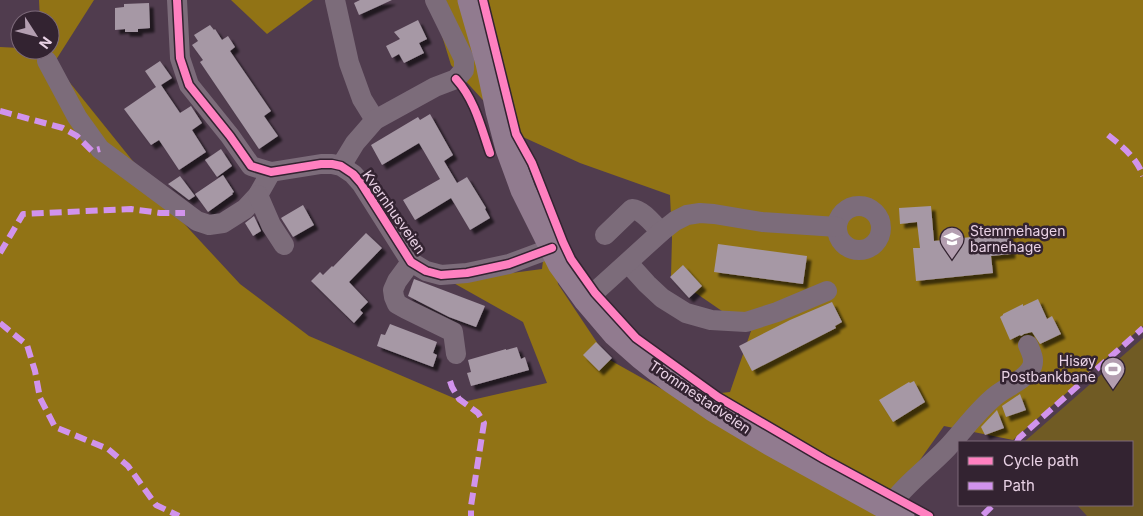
<svg xmlns="http://www.w3.org/2000/svg" width="1143" height="516" font-family="Inter,sans-serif">
<style>
.green{fill:#705b24}
.forest{fill:#917315}
.building{fill:#a698a5;filter:url(#shadow)}
.lines{fill:none;stroke-linecap:round;stroke-linejoin:round}
.minor{stroke:#7c6c7a;stroke-width:20}
.major{stroke:#917b8f;stroke-width:25}
.quiet{stroke:#d193ec;stroke-width:6;stroke-dasharray:12 6;stroke-linecap:butt}
.cycleway-casing{stroke:#332331;stroke-width:11}
.cycleway{stroke:#ff80c0;stroke-width:8}
.labels{text-anchor:middle;stroke-width:5;stroke-linejoin:round;paint-order:stroke}
.street-label{font-size:14px;fill:#e9d2e5;stroke:#332331}
.poi-label{font-size:14px;fill:#e9d2e5;stroke:#332331;text-anchor:start}
</style>
<defs>
<filter id="shadow"><feDropShadow dx="4.5" dy="4.5" stdDeviation="1" flood-color="#0009"/></filter>
</defs>
<rect width="100%" height="100%" fill="#503c4e"/>
<polygon class="green" points="1143,338 1143,516 1087,516 1077,505 1132,505 1132,442 1024,442"/>
<g class="forest">
<polygon points="39,0 94,0 54,63 177,216 240,284 309,336 463,402 547,383 523,322 450,281 542,269 548,221 558,284 608,359 667,392 694,396 730,392 751,331 671,276 672,238 670,195 580,163 512,132 451,65 431,0 1143,0 1143,326 1013,440 944,426 903,484 894,516 0,516 0,47 20,48 20,50 50,50 50,20 40,20"/>
<polygon points="231,0 313,0 267,34"/>
</g>
<g class="building">
<polygon points="360,0 392,0 359,15 354,3"/>
<polygon points="149,3 150,28 138,29 138,32 125,32 125,29 115,30 115,8 124,7 124,4"/>
<polygon points="418,20 427,39 419,43 424,53 404,63 399,54 392,58 386,46 400,39 394,32"/>
<polygon points="210,25 214,30 215,29 222,40 228,36 235,47 230,51 271,111 264,116 278,136 259,149 200,62 203,60 192,45 198,41 194,35"/>
<polygon points="160,61 172,78 161,85 180,113 191,106 202,123 192,130 206,152 179,170 159,140 151,145 124,109 156,87 145,71"/>
<polygon points="430,114 453,155 444,161 457,183 467,177 486,208 485,209 490,218 470,230 451,198 415,220 403,200 440,179 419,143 382,165 371,145 418,117 420,120"/>
<polygon points="221,149 232,166 217,177 205,160"/>
<polygon points="223,175 234,192 232,193 233,194 208,212 195,194"/>
<polygon points="180,176 195,196 189,200 168,184"/>
<polygon points="303,205 314,225 293,237 281,218"/>
<polygon points="931,206 934,241 1009,233 1011,254 991,256 993,273 916,281 913,248 920,248 917,222 900,224 899,208"/>
<polygon points="254,216 261,231 253,236 245,223"/>
<polygon points="366,233 382,248 349,282 368,302 360,310 363,313 354,323 311,281 320,272 323,275 332,266 333,267"/>
<polygon points="718,244 807,256 803,284 714,272"/>
<polygon points="683,265 702,286 689,298 670,277"/>
<polygon points="414,279 485,306 476,327 449,317 408,296"/>
<polygon points="1038,299 1047,319 1052,316 1061,334 1040,344 1032,332 1024,334 1021,336 1020,335 1010,340 1000,317 1003,315 1003,314 1023,304 1023,306"/>
<polygon points="832,302 842,322 835,326 836,328 752,371 739,346 790,320"/>
<polygon points="390,324 437,342 433,353 437,355 433,367 377,346 381,334 385,335"/>
<polygon points="596,342 612,358 599,371 583,355"/>
<polygon points="517,347 521,359 525,357 529,370 471,386 467,373 471,372 468,360 506,349 506,350"/>
<polygon points="914,381 925,402 893,422 879,400 909,382 910,383"/>
<polygon points="1020,394 1026,410 1006,417 1002,406"/>
<polygon points="997,410 1004,428 985,435 981,427"/>
</g>
<g class="lines">
<g class="minor">
<polyline points="177,0 180,58 189,85 230,136 251,166 271,172 321,164 332,164 341,166 353,174 361,183 411,262 426,271 441,275 467,273 509,264 552,248"/>
<polyline points="335,0 349,63 362,99 375,120"/>
<polyline points="47,61 77,117 100,149 197,221 209,225 223,223 245,209 258,195 271,172"/>
<polyline points="341,166 355,143 375,120 435,87 456,79 464,70 464,59 435,0"/>
<polyline points="258,195 271,225 284,245"/>
<circle cx="859" cy="228" r="22"/>
<path d="M605,235L632,209C643,210 653,224 661,232"/>
<polyline points="411,262 397,281 393,290 394,297 397,304 406,309 453,332 456,354"/>
<polyline points="628,263 647,284 662,298 686,313 711,320 746,322 777,312 827,291"/>
<polyline points="586,300 661,232 675,221 687,215 700,213 714,214 762,222 837,227"/>
<path d="M888,508C904,485 928,468 947,448C963,431 976,412 994,397C1003,389 1024,380 1030,370C1036,362 1032,354 1028,345"/>
</g>
<polyline class="major" points="470,0 488,63 498,111 508,149 523,190 560,264 586,300 615,334 641,357 669,379 713,409 770,443 902,516"/>
<g class="quiet">
<polyline points="0,111 63,128 77,136 92,151 100,149"/>
<path d="M1108,135C1122,146 1137,158 1143,176"/>
<polyline points="0,253 23,214 131,209 160,213 185,213"/>
<polyline points="0,323 27,345 35,371 40,398 55,427 108,449 128,466 156,505 179,516"/>
<polyline points="450,381 452,387 459,399 478,413 484,423 471,506 471,516"/>
<polyline points="1017,442 1019,438 1143,328"/>
<polyline points="983,515 993,505"/>
</g>
<defs>
<g id="cycleway">
<polyline points="177,0 180,58 189,85 230,136 251,166 271,172 321,164 332,164 341,166 353,174 361,183 411,262 426,271 441,275 467,273 509,264 552,248"/>
<polyline points="483,0 516,134 532,163 563,242 571,259 595,293 636,338 718,397 824,459 929,516"/>
<path d="M456,79C475,100 481,127 490,153"/>
</g>
</defs>
<use href="#cycleway" class="cycleway-casing"/>
<use href="#cycleway" class="cycleway"/>
</g>
<defs>
<symbol id="school-pin" viewBox="-11 -11 22 30"><path d="M0 17L-7.5 6A9.5 9.5 0 1 1 7.5 6Z" fill="#b39eb0" stroke="#332331"/><path d="M0-5L7-2L0 1L-7-2ZM-4 1L0 2.5L4 1V4Q0 6-4 4Z" fill="#fff"/></symbol>
<symbol id="stadium-pin" viewBox="-11 -11 22 30"><path d="M0 17L-7.5 6A9.5 9.5 0 1 1 7.5 6Z" fill="#b39eb0" stroke="#332331"/><path d="M0-5a6.5 5 0 1 0 0 10a6.5 5 0 1 0 0-10ZM-3.5-1.8h7v3.6h-7Z" fill="#fff"/></symbol>
</defs>
<g fill-rule="evenodd">
<use href="#school-pin" x="938" y="225" width="28" height="38"/>
<use href="#stadium-pin" x="1099" y="355" width="28" height="38"/>
</g>
<g class="labels">
<g class="street-label">
<text transform="translate(394 212) rotate(55)" y="5">Kvernhusveien</text>
<text transform="translate(700 397) rotate(34)" y="5">Trommestadveien</text>
</g>
<g class="poi-label">
<text x="970" y="236">Stemmehagen<tspan x="970" dy="16">barnehage</tspan></text>
<text x="1096" y="366" text-anchor="end">Hisøy<tspan x="1096" dy="16">Postbankbane</tspan></text>
</g>
</g>
<rect x="958" y="441" width="175" height="65" fill="#332331" stroke="#7c6979"/>
<rect x="968" y="457" width="25" height="8" fill="#ff80c0" stroke="#7c6979"/>
<text x="1003" y="466" font-size="15" fill="#e9d2e5">Cycle path</text>
<rect x="968" y="482" width="25" height="8" fill="#d193ec" stroke="#7c6979"/>
<text x="1003" y="491" font-size="15" fill="#e9d2e5">Path</text>
<g transform="translate(35 35) rotate(126)"><circle r="24" fill="#332331" stroke="#7c6979"/>
<path d="M0-4L9 19L0 12L-9 19Z" fill="#b39eb0"/>
<text y="-8" font-size="14" font-weight="bold" text-anchor="middle" fill="#e9d2e5">N</text>
</g>
</svg>
